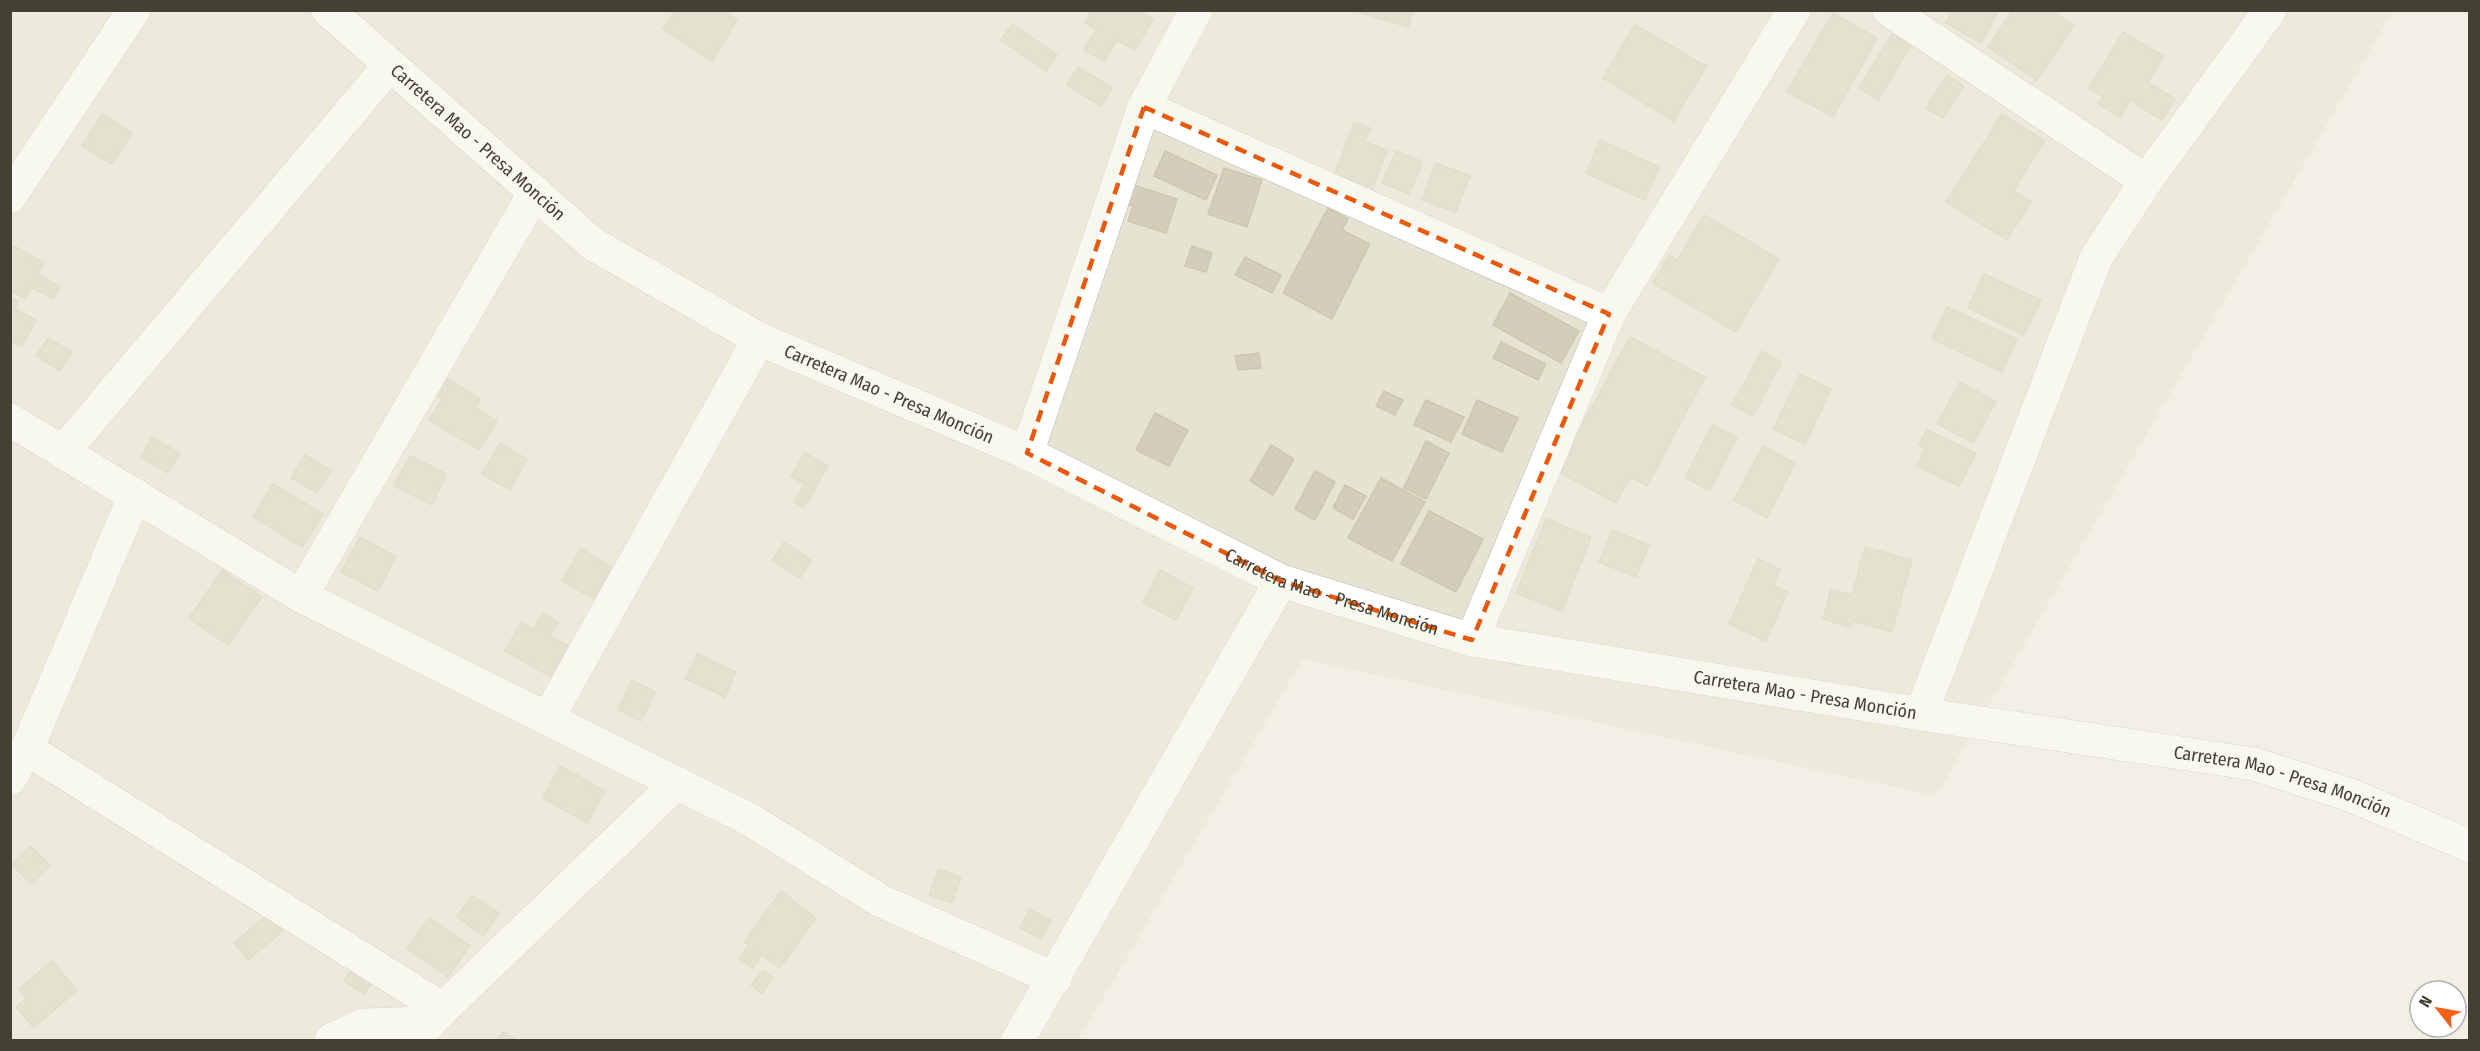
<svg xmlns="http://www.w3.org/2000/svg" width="2480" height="1051" font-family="'Fira Sans Condensed',sans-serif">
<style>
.residential{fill:#e6e3d2}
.building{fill:#d3ceba;stroke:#cec7ad;stroke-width:1.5}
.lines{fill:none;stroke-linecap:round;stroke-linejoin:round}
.minor-casing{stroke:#bdb9a7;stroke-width:34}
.minor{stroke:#fff;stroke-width:33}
.marked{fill:none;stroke:#e8590c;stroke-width:4.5;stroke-dasharray:12 8;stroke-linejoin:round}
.labels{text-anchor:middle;stroke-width:4.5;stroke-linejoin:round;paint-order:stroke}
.street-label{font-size:18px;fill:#444134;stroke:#fff}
</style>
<rect width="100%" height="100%" fill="#f2f0e4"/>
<polygon class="residential" points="10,11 2393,11 1936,796 1303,659 1078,1040 11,1040"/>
<g class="building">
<polygon points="675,10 723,10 737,20 712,61 663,29"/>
<polygon points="1092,10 1138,10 1153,19 1135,50 1117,40 1104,61 1084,50 1096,29 1085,23"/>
<polygon points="1352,10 1413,10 1408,27"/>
<polygon points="1945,10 1999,10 1981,43 1946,23 1951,14"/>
<polygon points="2013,10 2051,10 2074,26 2037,80 1988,47"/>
<polygon points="1833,13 1877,38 1833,117 1787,92"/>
<polygon points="1012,24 1057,55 1046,71 1001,40"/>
<polygon points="1635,25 1706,66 1674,121 1603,78"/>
<polygon points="2123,32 2164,56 2148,82 2175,99 2162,120 2130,100 2120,118 2098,104 2103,97 2089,88"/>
<polygon points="1892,34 1911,46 1878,100 1859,88"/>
<polygon points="1078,67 1113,88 1101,106 1067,85"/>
<polygon points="1947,75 1964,86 1943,118 1926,108"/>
<polygon points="102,114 132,133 112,164 82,146"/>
<polygon points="2002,114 2045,141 2013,191 2031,202 2007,240 1946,202"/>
<polygon points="1354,122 1370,128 1365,142 1387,150 1372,191 1334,177"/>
<polygon points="1600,140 1659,167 1645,200 1586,173"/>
<polygon points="1165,151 1217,175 1206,200 1154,176"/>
<polygon points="1396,151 1423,162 1409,194 1382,183"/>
<polygon points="1436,163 1470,176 1456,212 1422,200"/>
<polygon points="1224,168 1262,180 1247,227 1208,214"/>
<polygon points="1133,185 1177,199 1166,233 1128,221 1133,206 1127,204"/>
<polygon points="1328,208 1348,219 1342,230 1370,244 1332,319 1283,293"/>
<polygon points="1704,215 1779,259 1736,332 1653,283 1669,255 1677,260"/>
<polygon points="14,246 44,263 38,274 60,287 53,299 31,287 25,299 10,291 10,252"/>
<polygon points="1192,246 1212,253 1206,272 1185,266"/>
<polygon points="1245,257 1281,275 1272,293 1235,275"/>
<polygon points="1984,274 2041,300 2024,335 1968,308"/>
<polygon points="1510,293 1579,331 1561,363 1493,325"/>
<polygon points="10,297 18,301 15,309 36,320 22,347 10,341"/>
<polygon points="1947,307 2017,339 2002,372 1932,339"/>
<polygon points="1630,337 1705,377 1647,486 1631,477 1616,503 1557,471"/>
<polygon points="48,338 72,352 60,371 36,356"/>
<polygon points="1501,342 1546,364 1538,380 1493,358"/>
<polygon points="1762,351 1781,362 1753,416 1732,405"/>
<polygon points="1259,353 1261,368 1238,370 1235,356"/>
<polygon points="1800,374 1831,389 1805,444 1773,429"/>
<polygon points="445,377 480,399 475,407 497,421 479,450 429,420 442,398 435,394"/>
<polygon points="1960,382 1996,402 1973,443 1937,424"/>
<polygon points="1384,391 1403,400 1395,415 1376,406"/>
<polygon points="1426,400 1464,417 1451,442 1414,425"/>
<polygon points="1477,400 1518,418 1502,452 1462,434"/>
<polygon points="1155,413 1188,430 1169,466 1136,450"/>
<polygon points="1712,425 1737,437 1710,491 1685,478"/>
<polygon points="1927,430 1976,453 1959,486 1917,466 1925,448 1919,445"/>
<polygon points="152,437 180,454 168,473 141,457"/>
<polygon points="1426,441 1449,453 1426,499 1404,488"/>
<polygon points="500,443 527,459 510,490 482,474"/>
<polygon points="1271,445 1294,459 1273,495 1250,481"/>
<polygon points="1763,446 1795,463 1767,518 1734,500"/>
<polygon points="805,453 828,466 804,508 794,502 805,484 791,476"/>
<polygon points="305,455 331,470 317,493 291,478"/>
<polygon points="410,456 447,474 432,505 394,486"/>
<polygon points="1315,471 1335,482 1315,520 1295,509"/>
<polygon points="1381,478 1425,502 1392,561 1348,538"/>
<polygon points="273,484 323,514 302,547 253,517"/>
<polygon points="1345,485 1366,496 1353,519 1333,508"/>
<polygon points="1429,511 1483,539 1456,592 1401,564"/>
<polygon points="1546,519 1591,537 1562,611 1516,593"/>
<polygon points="1612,530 1649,545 1636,577 1599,562"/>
<polygon points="360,537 396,557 378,591 341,572"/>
<polygon points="784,542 811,560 800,578 772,560"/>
<polygon points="1865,547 1912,560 1892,632 1852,621 1850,627 1823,619 1831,589 1852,595"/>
<polygon points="581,549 612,568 594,599 562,581"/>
<polygon points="1758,559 1780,569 1773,585 1788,592 1766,641 1729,624"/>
<polygon points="222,570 262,597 228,645 189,618"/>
<polygon points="1160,570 1193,588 1176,620 1143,603"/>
<polygon points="543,613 558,622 550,636 569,646 551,677 505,651 521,622 534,629"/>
<polygon points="697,654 736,672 725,697 686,679"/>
<polygon points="632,680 655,692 641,721 618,710"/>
<polygon points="560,766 605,791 587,823 543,798"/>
<polygon points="30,846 50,865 32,884 12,865"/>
<polygon points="939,869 961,877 952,903 929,895"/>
<polygon points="781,891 816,918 780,968 744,942"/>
<polygon points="472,895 499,913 484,936 457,917"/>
<polygon points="1029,909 1051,920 1041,939 1020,928"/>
<polygon points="268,914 283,931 248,960 234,943"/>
<polygon points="429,918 470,946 448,977 407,948"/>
<polygon points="747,947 761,956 753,968 739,958"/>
<polygon points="52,961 77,990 34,1028 16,1007 27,998 19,989"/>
<polygon points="763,970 773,978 762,994 751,985"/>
<polygon points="351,971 371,983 364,994 344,981"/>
<polygon points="503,1032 516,1040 497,1040"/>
</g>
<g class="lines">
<defs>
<g id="minor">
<path id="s1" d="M328,10L593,244L759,339L1027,453L1281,581L1472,640L1921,714L2254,764L2350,795L2470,846"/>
<polyline points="1889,10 2146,181"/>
<polyline points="1144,107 1609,314"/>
<polyline points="10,197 134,10"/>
<polyline points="10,420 301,596 749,819 881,901 1055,979"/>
<polyline points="63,452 390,65"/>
<polyline points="1027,453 1144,107 1196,10"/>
<polyline points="301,596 535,192"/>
<polyline points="1472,640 1609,314 1794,10"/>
<polyline points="1921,714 2096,258 2146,181 2270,10"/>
<polyline points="548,718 759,339"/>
<polyline points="27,749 443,1009"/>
<polyline points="10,779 27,749 135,495"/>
<polyline points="331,1040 363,1025 429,1023"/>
<polyline points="419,1040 429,1023 443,1009 677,783"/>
<polyline points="1018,1040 1281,581"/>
</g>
</defs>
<use href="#minor" class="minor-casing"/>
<use href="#minor" class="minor"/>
</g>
<path d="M0 0H2480V1051H0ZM1144,107L1609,314L1472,640L1281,581L1027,453Z" fill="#f2f0e4" fill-opacity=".55" fill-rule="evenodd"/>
<path class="marked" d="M1144,107L1609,314L1472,640L1281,581L1027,453Z"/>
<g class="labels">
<g class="street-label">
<text dy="6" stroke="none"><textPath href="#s1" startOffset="200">Carretera Mao - Presa Monción</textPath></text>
<text dy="6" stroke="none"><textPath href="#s1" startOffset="686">Carretera Mao - Presa Monción</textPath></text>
<text dy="6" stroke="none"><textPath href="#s1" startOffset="1172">Carretera Mao - Presa Monción</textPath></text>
<text dy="6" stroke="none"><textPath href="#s1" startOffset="1658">Carretera Mao - Presa Monción</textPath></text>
<text dy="6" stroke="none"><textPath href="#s1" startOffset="2144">Carretera Mao - Presa Monción</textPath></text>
</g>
</g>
<rect width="2480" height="1051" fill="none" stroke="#444134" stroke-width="24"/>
<g transform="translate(2438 1009) rotate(301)"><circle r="28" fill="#ffffff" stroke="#b4b3ae" stroke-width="1.5"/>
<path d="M0-4.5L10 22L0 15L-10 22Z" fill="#f66117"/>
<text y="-9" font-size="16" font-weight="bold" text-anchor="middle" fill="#444134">N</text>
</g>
</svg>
